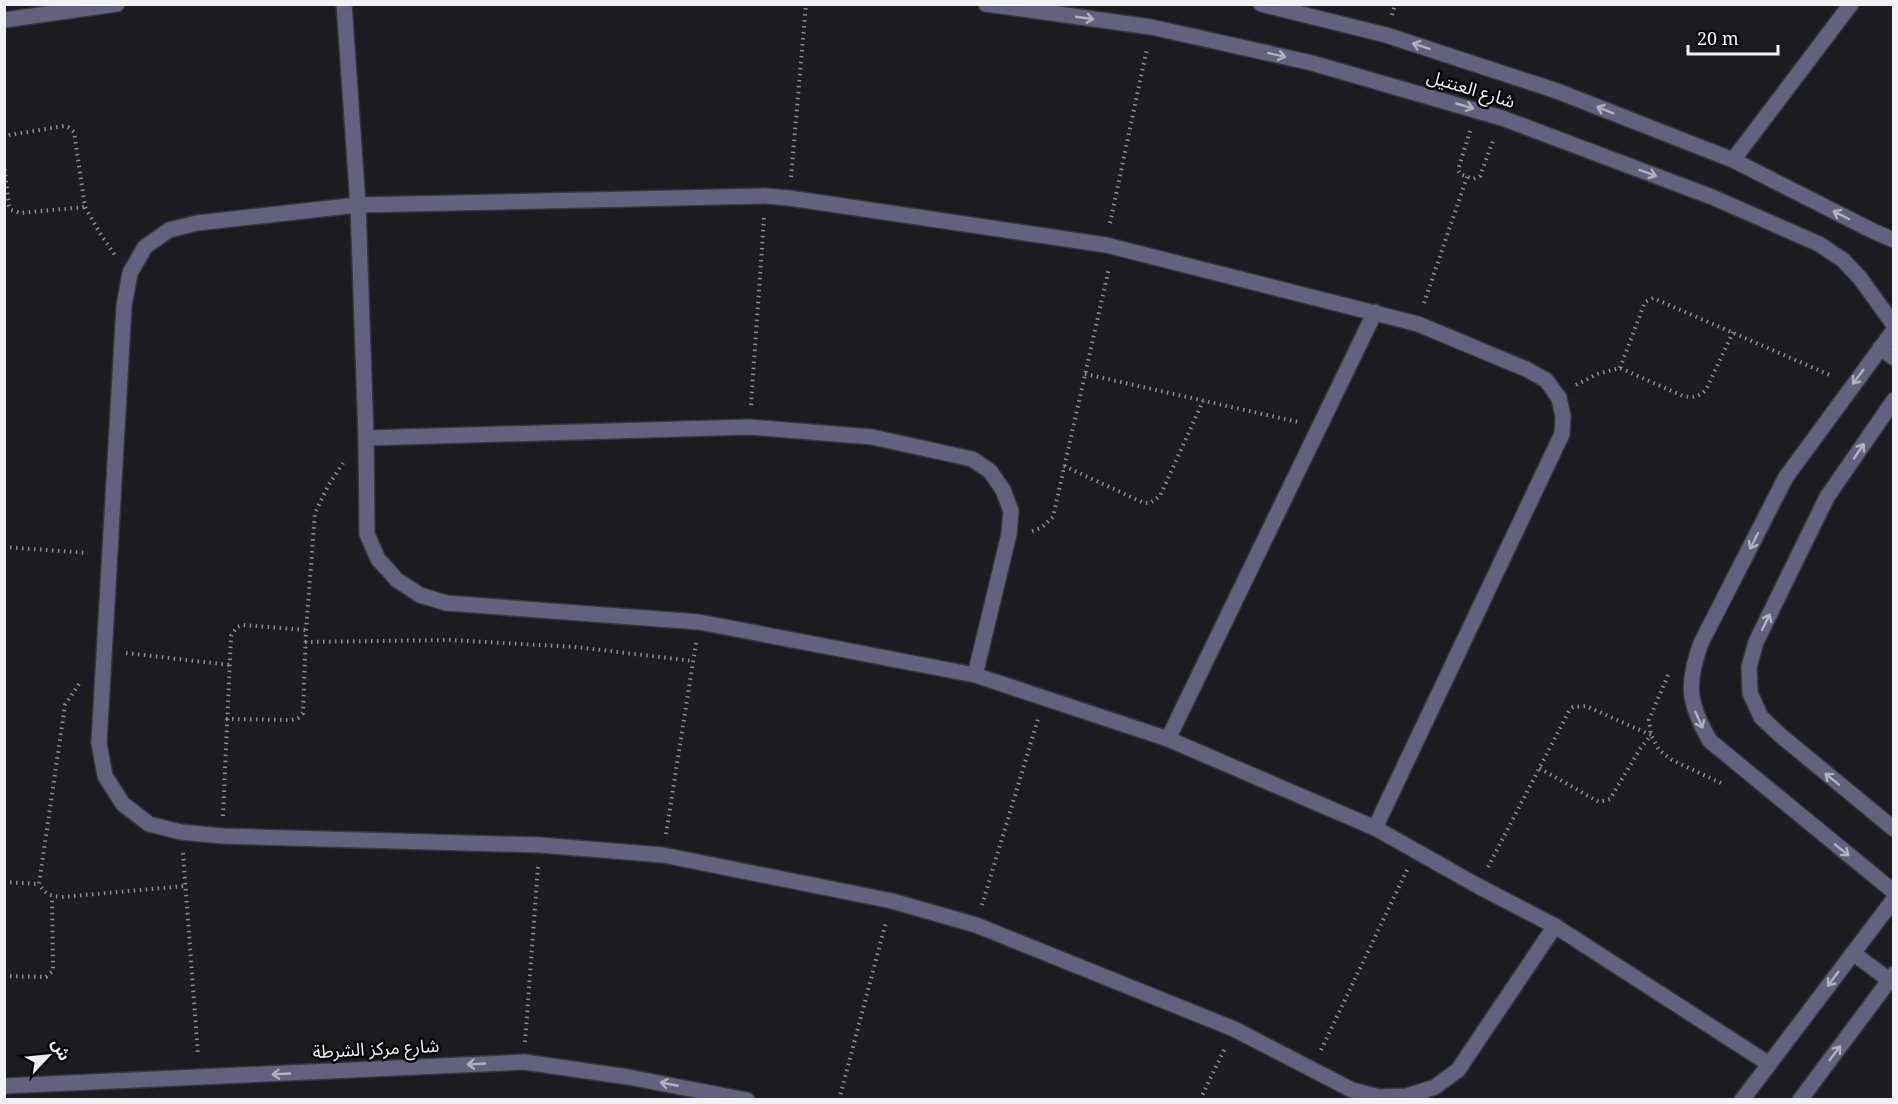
<svg xmlns="http://www.w3.org/2000/svg" width="1898" height="1104" font-family="'Noto Serif','Noto Sans Arabic',serif">
<style>
.lines{fill:none;stroke-linecap:round;stroke-linejoin:round}
.street-casing{stroke:#35353a;stroke-width:18}
.path{stroke:#8f8f93;stroke-width:4;stroke-dasharray:1.5 4.5;stroke-linecap:butt}
.street{stroke:#63617d;stroke-width:15}
.oneway{stroke:#b2b1bf}
.labels{text-anchor:middle;stroke-width:5;stroke-linejoin:round;paint-order:stroke}
.street-label{font-size:18px;fill:#f2f2f5;stroke:#060608}
</style>
<rect width="100%" height="100%" fill="#1b1b20"/>
<g class="lines">
<defs>
<g id="street">
<polyline points="344,4 358,205 366,438 367,534 378,559 397,580 420,595 446,603 699,622 975,675 1168,739 1375,828 1478,886 1555,926 1769,1064"/>
<polyline points="986,4 1151,27 1312,63 1502,118 1712,197 1819,244 1843,260 1860,278 1894,325"/>
<polyline points="1261,4 1386,35 1557,91 1733,160 1875,232 1894,240"/>
<polyline points="4,20 117,4"/>
<polyline points="1733,160 1851,4"/>
<path d="M1894,330L1786,477L1701,643C1686,684 1688,703 1710,741L1894,892"/>
<polyline points="1880,348 1894,358"/>
<polyline points="1894,400 1827,497 1756,642 1749,667 1750,693 1761,717 1780,735 1894,829"/>
<polyline points="366,438 749,427 872,437 972,459 990,471 1003,490 1011,511 1009,534 975,675"/>
<polyline points="1168,739 1375,312"/>
<polyline points="1375,828 1562,434 1563,416 1559,398 1546,380 1526,369 1418,324 1106,245 789,198 765,196 358,205 197,223 169,230 145,247 130,273 124,306 99,743 105,776 123,804 149,824 181,832 222,836 540,845 663,855 892,901 976,925 1234,1029 1352,1090 1379,1097 1407,1096 1435,1087 1458,1070 1555,926"/>
<polyline points="1853,953 1889,980"/>
<polyline points="4,1086 524,1062 628,1077 747,1100"/>
<polyline points="1742,1100 1894,899"/>
<polyline points="1800,1100 1894,974"/>
</g>
</defs>
<use href="#street" class="street-casing"/>
<g class="path">
<polyline points="1392,15 1395,4"/>
<polyline points="1470,131 1458,170 1460,174 1473,179 1480,176 1494,138"/>
<polyline points="4,139 10,135 64,126 68,127 74,132 85,207 101,235 115,255"/>
<polyline points="4,163 9,206 11,210 20,213 85,207"/>
<polyline points="791,177 806,4"/>
<polyline points="1110,223 1147,48"/>
<polyline points="1424,303 1467,177"/>
<polyline points="1620,368 1645,302 1653,298 1832,376"/>
<polyline points="1085,374 1298,422"/>
<path d="M1576,385L1597,374L1620,368L1683,396C1693,398 1698,397 1706,390L1733,332"/>
<polyline points="751,405 764,218"/>
<polyline points="1064,466 1144,503 1150,503 1160,496 1203,401"/>
<polyline points="1032,531 1041,528 1053,517 1109,268"/>
<polyline points="4,547 88,553"/>
<polyline points="305,642 449,640 576,647 693,661"/>
<polyline points="126,653 230,665"/>
<polyline points="1668,675 1649,720 1651,735 1659,750 1672,760 1723,784"/>
<path d="M79,684L65,705L39,884C45,894 50,896 62,897L185,886"/>
<polyline points="226,719 291,720 298,718 303,713 306,630 315,513 328,486 343,463"/>
<polyline points="223,816 231,636 237,627 243,625 306,630"/>
<polyline points="666,834 696,643"/>
<polyline points="183,853 198,1055"/>
<polyline points="1488,867 1569,711 1573,707 1586,706 1651,735 1640,749 1610,799 1599,802 1539,768"/>
<polyline points="4,882 39,884"/>
<polyline points="982,905 1038,719"/>
<polyline points="4,976 46,977 53,971 52,896"/>
<polyline points="525,1042 538,867"/>
<polyline points="1321,1050 1407,870"/>
<polyline points="839,1100 886,922"/>
<polyline points="1200,1100 1225,1048"/>
</g>
<use href="#street" class="street"/>
</g>
<defs><path id="oneway-shaft" d="M-6 0H5M1.5-3L5.5 0L1.5 3" fill="none" stroke-width="1.6" stroke-linecap="round" stroke-linejoin="round" transform="scale(1.5)"/></defs>
<g class="oneway">
<use href="#oneway-shaft" transform="translate(1085 18) rotate(8)"/>
<use href="#oneway-shaft" transform="translate(1421 46) rotate(-162)"/>
<use href="#oneway-shaft" transform="translate(1277 55) rotate(13)"/>
<use href="#oneway-shaft" transform="translate(1465 106) rotate(16)"/>
<use href="#oneway-shaft" transform="translate(1605 110) rotate(-158)"/>
<use href="#oneway-shaft" transform="translate(1648 173) rotate(20)"/>
<use href="#oneway-shaft" transform="translate(1841 215) rotate(-153)"/>
<use href="#oneway-shaft" transform="translate(1858 377) rotate(127)"/>
<use href="#oneway-shaft" transform="translate(1859 451) rotate(-56)"/>
<use href="#oneway-shaft" transform="translate(1754 541) rotate(117)"/>
<use href="#oneway-shaft" transform="translate(1766 622) rotate(-64)"/>
<use href="#oneway-shaft" transform="translate(1699 720) rotate(66)"/>
<use href="#oneway-shaft" transform="translate(1832 779) rotate(-141)"/>
<use href="#oneway-shaft" transform="translate(1842 850) rotate(39)"/>
<use href="#oneway-shaft" transform="translate(1833 979) rotate(127)"/>
<use href="#oneway-shaft" transform="translate(1835 1053) rotate(-53)"/>
<use href="#oneway-shaft" transform="translate(476 1064) rotate(177)"/>
<use href="#oneway-shaft" transform="translate(281 1074) rotate(177)"/>
<use href="#oneway-shaft" transform="translate(669 1084) rotate(-169)"/>
</g>
<g class="labels">
<g class="street-label">
<text transform="translate(1471 89) rotate(17)" y="6">شارع العنتيل</text>
<text transform="translate(376 1049) rotate(-3)" y="6">شارع مركز الشرطة</text>
</g>
</g>
<rect width="1898" height="1104" fill="none" stroke="#f2f2f5" stroke-width="12"/>
<g transform="translate(48 1056) rotate(64)" stroke="#060608" stroke-width="4.5" paint-order="stroke">
<path d="M0-4.5L10 22L0 15L-10 22Z" fill="#f2f2f5"/>
<text y="-9" font-size="16" font-weight="bold" text-anchor="middle" fill="#f2f2f5">ش</text>
</g>
<path d="M1688 45v9h90v-9" fill="none" stroke="#f2f2f5" stroke-width="3"/>
<text x="1697" y="45" font-size="18" fill="#f2f2f5" stroke="#060608" stroke-width="4.5" paint-order="stroke">20 m</text>
</svg>
